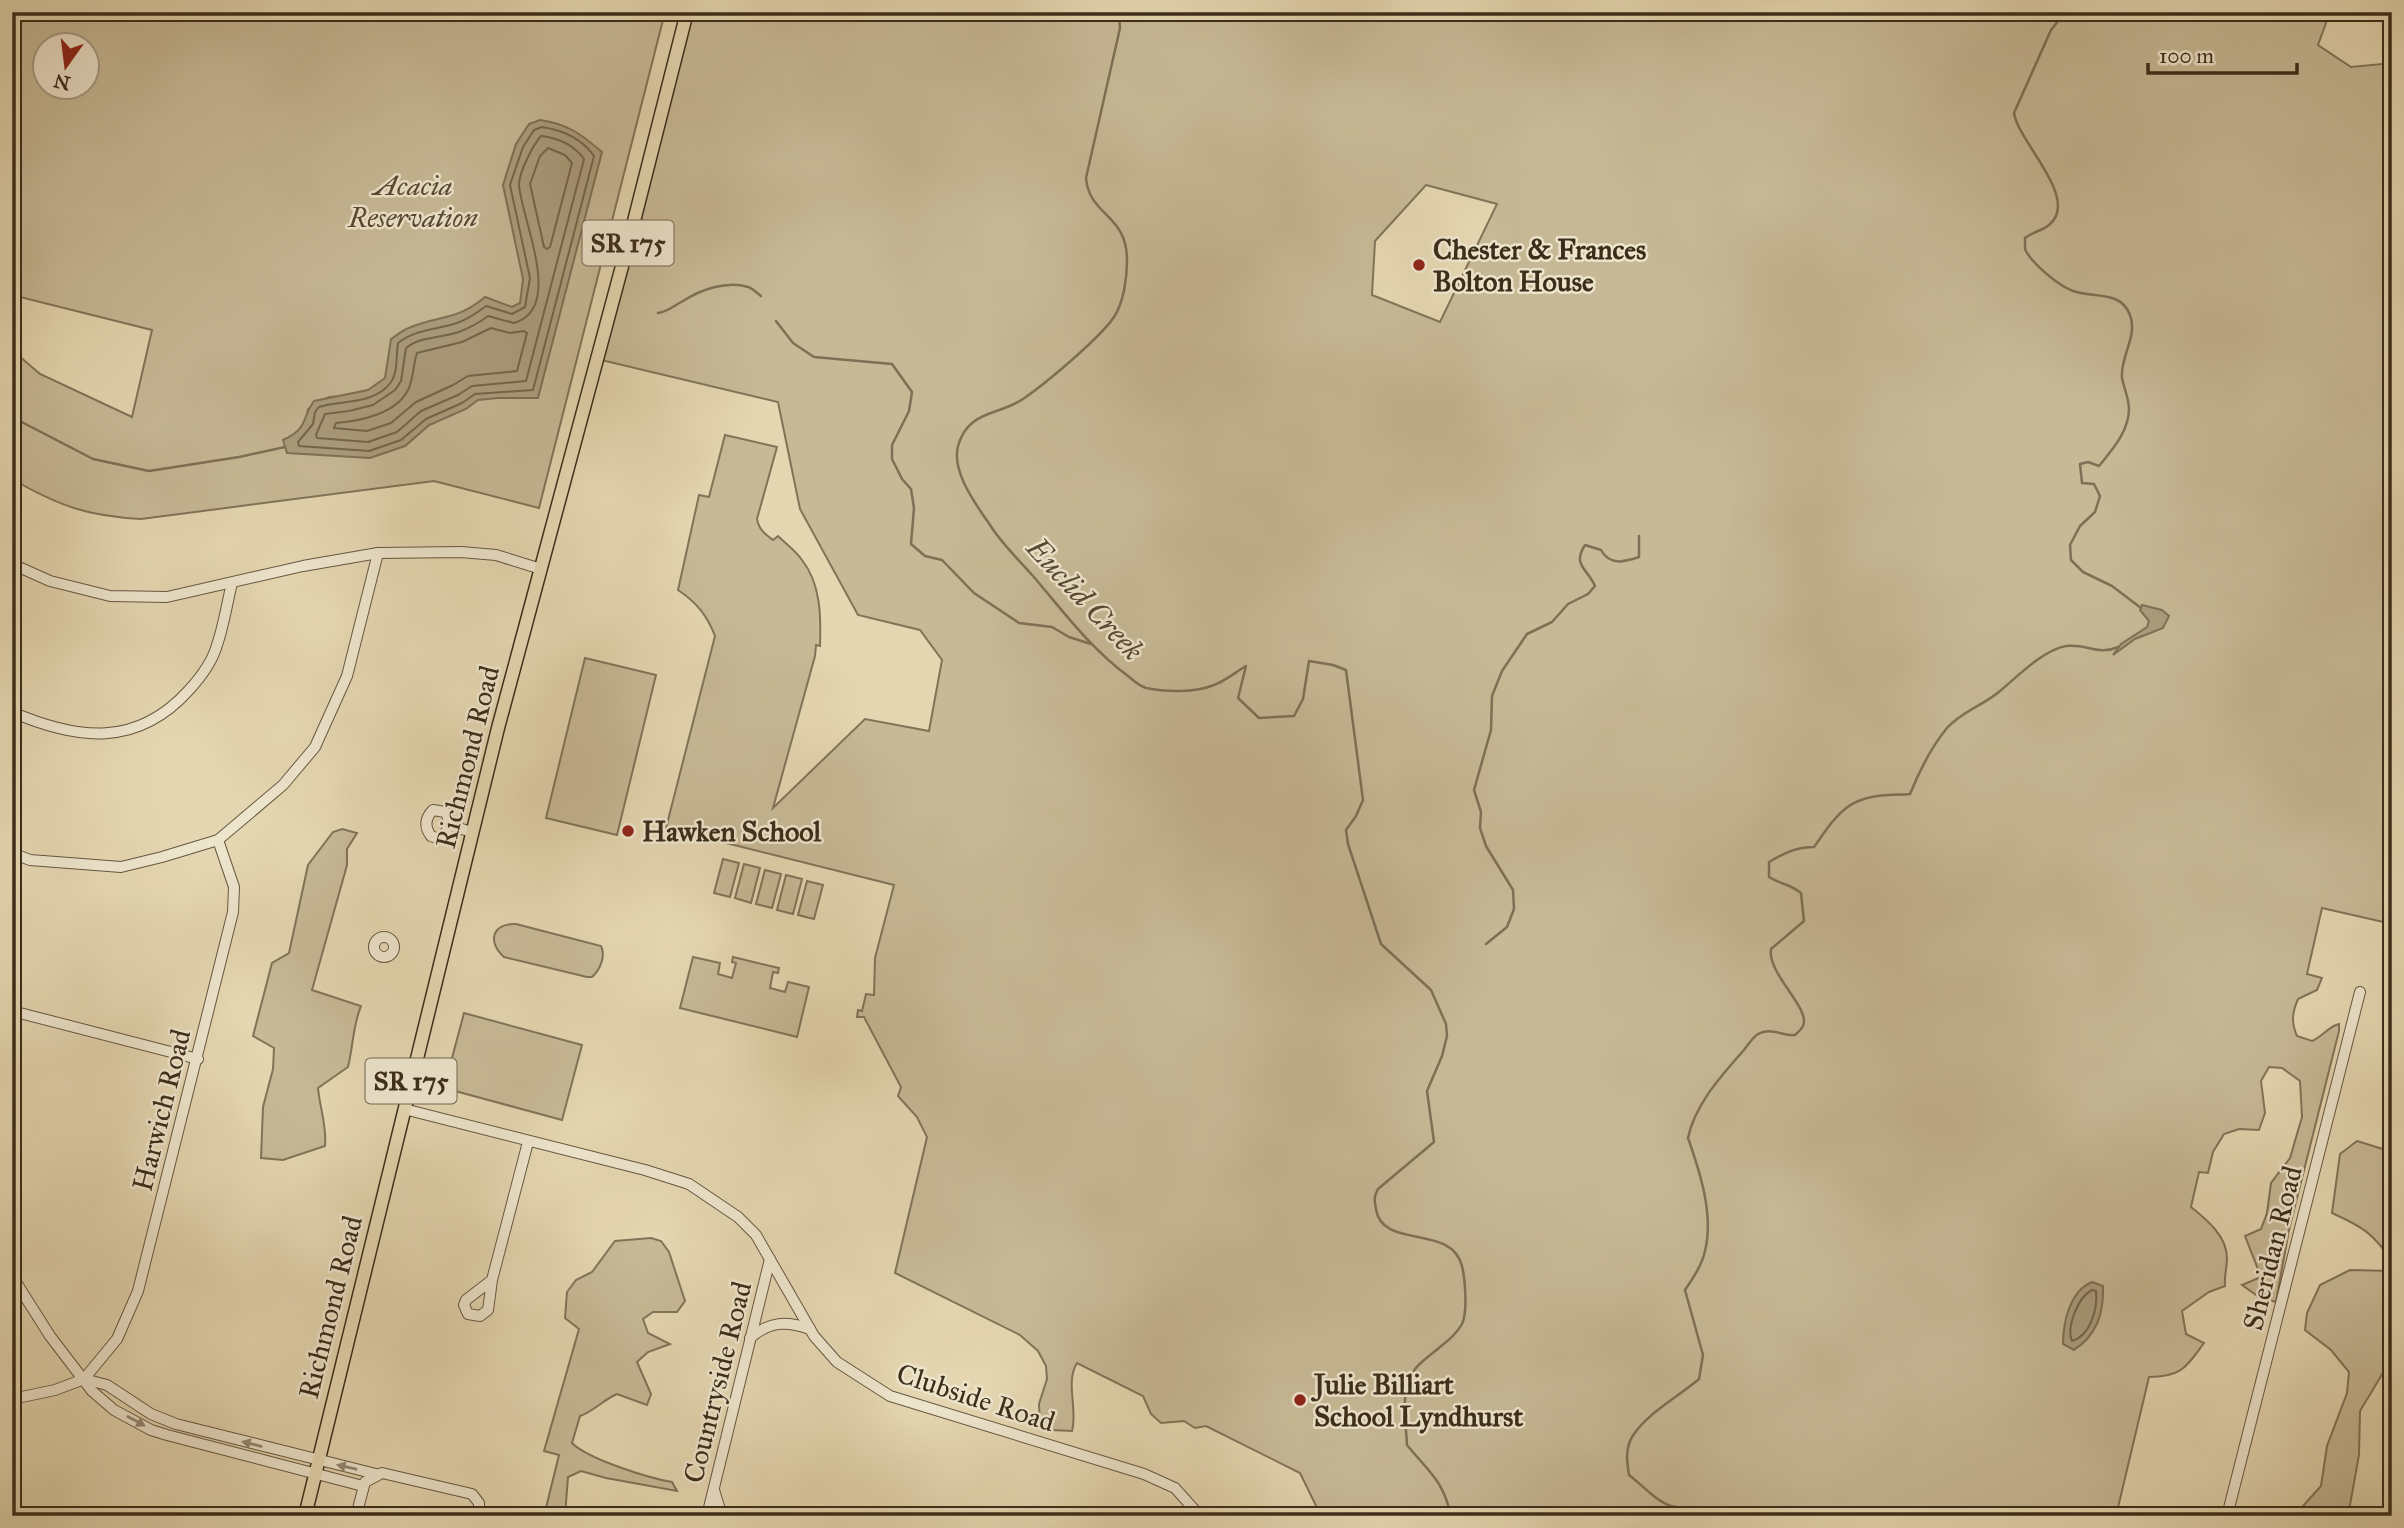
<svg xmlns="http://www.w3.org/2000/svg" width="2404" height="1528" font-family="'IM FELL Great Primer',serif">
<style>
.green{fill:#c7b996;stroke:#827358;stroke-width:2;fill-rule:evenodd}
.water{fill:#ab9d7d;stroke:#7f7055;stroke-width:2}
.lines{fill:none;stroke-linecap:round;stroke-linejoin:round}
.shore{stroke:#74654c;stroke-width:2}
.stream{stroke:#7f7055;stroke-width:2.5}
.minor-casing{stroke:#665740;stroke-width:12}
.major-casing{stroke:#3c2d1a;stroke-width:15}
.minor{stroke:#ede4cc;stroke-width:10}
.major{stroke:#e4d6b0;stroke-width:12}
.oneway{fill:#948873}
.poi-dot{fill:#8f2418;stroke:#ede4cc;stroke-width:2.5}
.labels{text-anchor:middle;stroke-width:5;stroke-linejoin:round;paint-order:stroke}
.shield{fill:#ede4cc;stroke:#71644f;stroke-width:2}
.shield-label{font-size:26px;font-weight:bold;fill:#3c2d1a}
.park-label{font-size:28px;font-style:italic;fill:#584933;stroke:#ede4cc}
.poi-label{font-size:28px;font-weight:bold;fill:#3c2d1a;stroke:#ede4cc;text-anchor:start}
.street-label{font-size:28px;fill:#3c2d1a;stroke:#ede4cc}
.water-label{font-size:30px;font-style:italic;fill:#584933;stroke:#ede4cc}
</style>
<rect width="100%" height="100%" fill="#e4d6b0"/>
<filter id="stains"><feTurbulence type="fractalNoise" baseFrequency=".00286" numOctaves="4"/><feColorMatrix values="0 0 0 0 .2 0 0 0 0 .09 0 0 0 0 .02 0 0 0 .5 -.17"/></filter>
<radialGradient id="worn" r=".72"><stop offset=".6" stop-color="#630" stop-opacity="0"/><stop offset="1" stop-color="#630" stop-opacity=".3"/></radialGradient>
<g class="green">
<path d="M12,12H665L539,508L434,481L141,519C87,516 59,506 12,479V350L40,374L132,417L152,330L12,295ZM46,46H88V88H46ZM368,390L464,409L429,425L405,446L283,440C298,434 306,425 308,409L329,397L346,396Z"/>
<path d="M687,12H2330L2318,45L2351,67L2392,63V924L2322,908L2307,974L2322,978L2317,990L2298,999C2292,1013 2291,1022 2297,1036L2312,1041C2322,1037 2329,1026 2339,1024V1031L2289,1230L2276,1302L2259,1297L2242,1285L2261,1277L2245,1236L2261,1229L2267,1213L2271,1183L2290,1158L2302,1117L2300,1081L2282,1068L2269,1067L2261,1081L2265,1113L2259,1130L2239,1129L2224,1134L2213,1152L2208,1173L2199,1172L2191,1207C2206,1219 2227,1236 2227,1258C2227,1268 2224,1276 2225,1286L2209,1292L2182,1311L2186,1334L2204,1343C2186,1367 2182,1377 2149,1377L2116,1516H1321L1300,1473L1206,1426L1195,1428L1184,1421L1161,1423L1151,1414L1143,1396L1077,1363C1065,1382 1078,1409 1072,1431L1051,1430L1040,1423L1039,1404L1047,1379L1046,1366L1038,1351L1020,1335L895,1273L927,1137L917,1117L898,1096L901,1087L864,1017H857L858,1010L862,1011L866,994L874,995L875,958L894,885L666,828L715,636C707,615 696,602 678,590L699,495L709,497L725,435L777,447L757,519C759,530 765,534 773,540L778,536C786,544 796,551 802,560C821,584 821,617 820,646L816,645L815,656L773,808L865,719L929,731L942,660L920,630L858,615L800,509L778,402L597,359ZM1426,185L1497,204L1440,322L1372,295L1375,241Z"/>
<polygon points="585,658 656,675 617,835 546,818"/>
<path d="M342,829L357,833L347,849V865L312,990L361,1006C353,1025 353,1047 348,1067L318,1088C320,1109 327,1126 325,1146L283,1160L261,1158L263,1107L273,1069L274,1048L253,1036L272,963L289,953L308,865L333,832Z"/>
<polygon points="723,859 739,863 730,897 714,893"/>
<polygon points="744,864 760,868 751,903 735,898"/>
<polygon points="765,870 781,874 772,908 756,904"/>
<polygon points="786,875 802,879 793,914 777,910"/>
<polygon points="807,881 823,885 814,919 798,915"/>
<path d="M516,924L601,946C606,956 600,970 592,977H587L504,957C487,942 492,923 516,924Z"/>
<polygon points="693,957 720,963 718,974 732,978 736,963 732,962 733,957 779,968 778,973 773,972 770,988 785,992 788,982 809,987 797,1037 680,1008"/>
<polygon points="464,1013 582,1045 562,1120 444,1088"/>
<path d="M2357,1141L2386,1150L2392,1142V1262C2375,1234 2361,1226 2332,1213L2340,1154Z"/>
<path d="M651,1238L661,1241L669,1252L685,1301L677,1312H653L643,1319L648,1333L670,1344L648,1352L637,1362L651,1394L647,1405L617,1394C603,1400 594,1411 580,1416L572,1443C588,1459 648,1478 672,1482L677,1491L606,1478L581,1471L568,1477L565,1516H544L559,1455L544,1451L579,1329L565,1318L567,1292L576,1280L592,1272L615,1241Z"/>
<polygon points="2350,1270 2392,1271 2392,1358 2360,1411 2359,1455 2348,1516 2305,1516 2303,1506 2321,1486 2327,1446 2347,1393 2349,1372 2331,1350 2305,1330 2307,1313 2320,1285"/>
</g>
<g class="water">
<path d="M540,120C568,124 581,134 602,152L538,398H498L478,400L466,409L429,425L405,446L370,458L287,453L283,440C309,428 301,419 314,401L368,390L385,378L391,339C397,335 404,329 411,327C441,315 458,320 485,297L512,307L520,303L523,279L503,185L516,144L529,124Z"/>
<polygon points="2142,605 2162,610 2169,616 2163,628 2135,639 2113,655 2121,644 2147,627 2149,621 2140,610"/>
<path d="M2092,1282L2103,1286C2104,1313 2097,1335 2074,1350L2063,1344C2063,1322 2070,1291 2092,1282Z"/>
</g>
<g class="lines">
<g class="shore">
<path d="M542,127C562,130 582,139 594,156L533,390L475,394L462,403L426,419L401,440L369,451L299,446L298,442L313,424L315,412L319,407C341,400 375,405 391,382C398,372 396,355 398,343C416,329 436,330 457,323C468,319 477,313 486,306L512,314L525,307L530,278L510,185L523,147L534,130Z"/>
<path d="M541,136C558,138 574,145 584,159L526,381L472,386L458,395L421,411L397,432L368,442L317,438L316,435L325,414L349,411L373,405L395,390L401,381L406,348C421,336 441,338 459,332C469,328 479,323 488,316L514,323C565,309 521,218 519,185C519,172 533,145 541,136Z"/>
<polygon points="548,148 565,155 572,163 550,247 547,249 544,247 530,184 540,156"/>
<path d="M491,328L510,333L524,331L527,333L517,371L468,376L453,385L416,402L391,423L367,431L334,428L336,423C360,421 396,414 408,390C414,378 413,364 417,353L462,342Z"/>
<path d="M2092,1290L2096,1291C2098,1309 2090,1336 2072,1341C2066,1327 2078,1297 2092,1290Z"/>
</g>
<g class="stream">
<path d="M1119,12L1120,28L1086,178C1089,216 1127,214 1127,260C1127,277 1124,302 1114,317C1100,338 1045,384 1023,399C998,416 968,410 958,446C951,473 978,507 992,528C1003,545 1019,560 1033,576C1063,611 1091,649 1128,676C1133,680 1139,686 1146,688C1165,692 1195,693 1214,685C1225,681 1236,672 1246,666L1238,698L1259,718L1294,716L1303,699L1309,661L1333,665L1346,670L1363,800L1356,816L1346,830L1348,844L1381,944L1431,990L1446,1024L1447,1036L1442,1056L1427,1091L1434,1142L1378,1189C1374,1197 1374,1199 1376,1209C1382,1250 1451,1223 1462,1266C1465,1279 1468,1312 1462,1324C1457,1333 1448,1341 1440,1347C1427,1358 1414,1365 1408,1382C1402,1402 1406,1425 1407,1445C1429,1472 1443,1480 1451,1516"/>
<path d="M2112,12L2109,16L2081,13L2062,16L2051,30L2014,113C2018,142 2081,199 2049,225C2042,231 2032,232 2025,238C2025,238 2025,248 2025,249C2031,263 2059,286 2073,291C2092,298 2121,290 2130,315C2138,337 2120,356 2122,378C2124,388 2129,399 2129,409C2129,431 2112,450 2099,466L2088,462L2080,464L2082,483L2094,484L2100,496L2095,512L2080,526L2070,545L2071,560L2083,572L2112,586L2141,608"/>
<path d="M658,313C669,311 673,306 683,301C700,290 727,280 748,287C752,288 757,293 761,296"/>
<polyline points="776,321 793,343 814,357 892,364 912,392 909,411 892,445 892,459 902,479 911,489 914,508 911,544 925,556 942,560 974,593 1019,623 1052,627 1069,637 1091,644"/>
<polyline points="12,417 93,459 149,471 239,457 285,447"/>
<path d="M1486,944L1507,927L1514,909L1513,890L1486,846L1480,828L1481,812L1474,790L1491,730L1492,696L1502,671L1527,634L1552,622L1568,604L1588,594L1595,586C1587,568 1572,565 1585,545L1601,550C1610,566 1624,562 1639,557V536"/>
<path d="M1720,1516C1701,1500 1691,1512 1671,1506C1656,1501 1642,1485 1629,1475C1627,1463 1625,1449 1632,1437C1647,1413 1678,1397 1699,1379L1703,1355L1685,1290C1693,1278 1702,1265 1705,1251C1714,1215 1700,1172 1688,1138C1695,1104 1722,1075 1744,1050C1748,1045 1753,1037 1758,1034C1771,1027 1782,1036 1795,1035C1798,1032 1801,1030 1803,1026C1811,1008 1767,974 1771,949L1804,921L1801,893C1790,884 1780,884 1769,877V862C1784,853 1797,847 1814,847C1836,816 1846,797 1888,795C1896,794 1903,795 1910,794C1919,772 1932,746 1947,728C1961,712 1984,705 2000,691C2017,677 2043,650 2066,646C2086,643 2098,656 2118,647"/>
</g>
<defs>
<g id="minor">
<polyline points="12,564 50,581 110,596 167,597 303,566 378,553 461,552 496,555 541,569"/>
<path d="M12,712C77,740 137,748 189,690C201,677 212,663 217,645C224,625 227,603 232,583"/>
<path d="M433,810L445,812L448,817L447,831L439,839L431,836C424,827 425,818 433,810Z"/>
<polyline points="448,825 472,832"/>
<polyline points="12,853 30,860 121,867 162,857 218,840 283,785 315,747 347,676 378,553"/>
<circle cx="384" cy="947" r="10"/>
<polyline points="12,1011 198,1059"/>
<polyline points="404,1109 645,1170 689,1184 738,1217 756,1235 814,1336 837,1362 890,1396 1144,1474 1175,1488 1200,1516"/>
<polyline points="12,1276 50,1336 92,1391 114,1410 151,1430 167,1435 363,1486"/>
<polyline points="492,1280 488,1310 480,1316 468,1314 464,1305 466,1300 492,1280 528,1142"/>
<path d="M750,1338C770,1321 786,1321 810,1329"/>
<polyline points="84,1379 107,1385 151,1414 176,1424 376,1474"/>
<polyline points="12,1399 55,1390 84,1379 117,1339 138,1291 233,912 234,887 218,840"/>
<polyline points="714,1490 722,1516"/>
<polyline points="356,1516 365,1482 382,1473 472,1494 479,1503 479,1516"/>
<polyline points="707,1516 770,1259"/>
<polyline points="2227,1516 2360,992"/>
</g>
<polyline id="major" points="305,1516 498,728 632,229 687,12"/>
</defs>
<use href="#minor" class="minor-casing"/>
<use href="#major" class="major-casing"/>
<use href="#minor" class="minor"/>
<use href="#major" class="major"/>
</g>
<defs><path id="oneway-solid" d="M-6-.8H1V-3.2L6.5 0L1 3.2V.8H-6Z" transform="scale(1.75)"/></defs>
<g class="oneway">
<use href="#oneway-solid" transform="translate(136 1421) rotate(29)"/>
<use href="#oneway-solid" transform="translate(252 1444) rotate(-166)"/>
<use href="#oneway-solid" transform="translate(347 1467) rotate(-167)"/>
</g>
<g class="poi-dot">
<circle cx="1419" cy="265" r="7"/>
<circle cx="628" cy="831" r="7"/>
<circle cx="1300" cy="1400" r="7"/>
</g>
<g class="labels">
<g class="shield">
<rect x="582.5" y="220.5" width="91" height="45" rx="5"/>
<rect x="365.5" y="1058.5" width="91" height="45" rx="5"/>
</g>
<g class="shield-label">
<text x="628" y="252">SR 175</text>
<text x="411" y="1090">SR 175</text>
</g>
<g class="park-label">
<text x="413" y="195">Acacia<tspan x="413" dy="32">Reservation</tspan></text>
</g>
<g class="poi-label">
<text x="1433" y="259">Chester &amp; Frances<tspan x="1433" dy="32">Bolton House</tspan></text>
<text x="642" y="841">Hawken School</text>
<text x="1314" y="1394">Julie Billiart<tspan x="1314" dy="32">School Lyndhurst</tspan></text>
</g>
<g class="street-label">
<text transform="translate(467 757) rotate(-76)" y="10">Richmond Road</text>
<text transform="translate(161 1110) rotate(-76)" y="10">Harwich Road</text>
<text transform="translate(2272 1248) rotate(-76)" y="10">Sheridan Road</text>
<text transform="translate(330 1307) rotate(-76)" y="10">Richmond Road</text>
<text transform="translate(717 1382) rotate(-76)" y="10">Countryside Road</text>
<text transform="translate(976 1397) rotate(18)" y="10">Clubside Road</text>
</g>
<g class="water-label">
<text transform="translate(1085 599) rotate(47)" y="10">Euclid Creek</text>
</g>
</g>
<rect width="2404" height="1528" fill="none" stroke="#e4d6b0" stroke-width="42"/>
<rect x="14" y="14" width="2376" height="1500" fill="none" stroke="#3c2d1a" stroke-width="3.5"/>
<rect x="21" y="21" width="2362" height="1486" fill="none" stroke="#3c2d1a" stroke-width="2"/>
<g transform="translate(66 66) rotate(194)"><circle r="33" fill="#ede4cc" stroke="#a69b85" stroke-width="2"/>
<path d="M0-5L12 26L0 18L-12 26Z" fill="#8f2418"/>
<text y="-10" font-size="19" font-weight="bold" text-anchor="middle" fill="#3c2d1a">N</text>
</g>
<path d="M2148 63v10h149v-10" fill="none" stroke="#3c2d1a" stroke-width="3.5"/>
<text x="2159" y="63" font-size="21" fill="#3c2d1a" stroke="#ede4cc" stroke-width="5" paint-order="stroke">100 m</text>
<rect width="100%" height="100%" filter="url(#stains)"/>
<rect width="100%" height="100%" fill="url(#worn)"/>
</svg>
